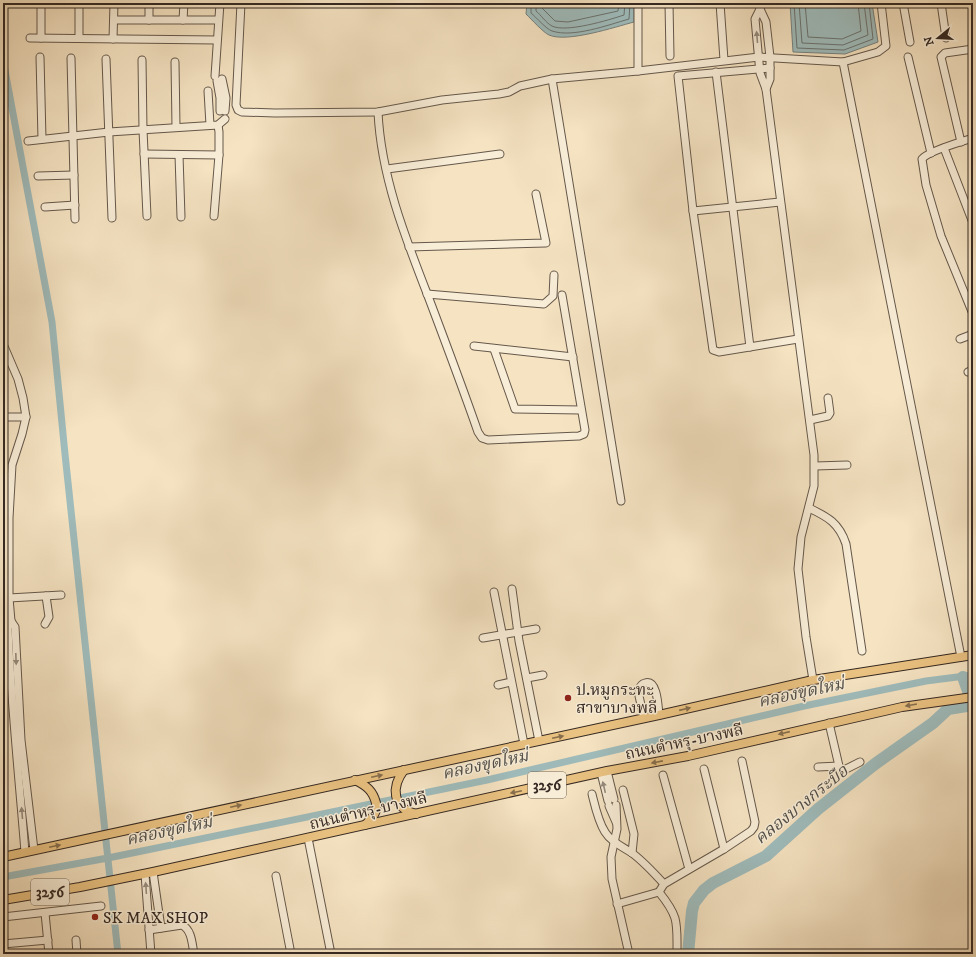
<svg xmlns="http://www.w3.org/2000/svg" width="976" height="957" font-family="'IM FELL DW Pica','Noto Serif Thai',serif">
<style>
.water{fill:#9fbcbc;stroke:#75817f}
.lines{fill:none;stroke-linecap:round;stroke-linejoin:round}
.shore{stroke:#6a7270;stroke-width:1}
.canal{stroke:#9fbcbc;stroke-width:7}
.river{stroke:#9fbcbc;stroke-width:12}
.minor-casing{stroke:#65584b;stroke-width:9}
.major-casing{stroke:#352923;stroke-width:10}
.minor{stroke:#f8edd7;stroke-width:7}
.major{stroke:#eac281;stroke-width:8}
.oneway{fill:#968b7d}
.oneway2{fill:#866e4d}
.poi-dot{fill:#8f2418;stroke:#f8edd7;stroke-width:1.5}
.labels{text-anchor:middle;stroke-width:3;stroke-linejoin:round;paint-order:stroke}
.shield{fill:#f8edd7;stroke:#706459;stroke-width:1}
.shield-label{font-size:15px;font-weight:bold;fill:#352923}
.poi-label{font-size:16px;fill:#352923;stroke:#f8edd7;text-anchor:start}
.street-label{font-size:16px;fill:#352923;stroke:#f8edd7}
.water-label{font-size:17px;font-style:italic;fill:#504e49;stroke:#f8edd7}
</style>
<rect width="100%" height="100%" fill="#f5e3c2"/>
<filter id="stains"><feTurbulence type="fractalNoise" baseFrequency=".005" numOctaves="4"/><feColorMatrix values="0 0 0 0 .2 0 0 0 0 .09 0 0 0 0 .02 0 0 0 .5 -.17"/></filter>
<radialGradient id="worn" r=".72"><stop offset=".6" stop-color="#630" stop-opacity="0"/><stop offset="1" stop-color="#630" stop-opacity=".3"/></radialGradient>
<g class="water">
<path d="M527,3H634V22C615,27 567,43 549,35C544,33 531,19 526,14Z"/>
<polygon points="790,3 872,3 878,42 845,54 793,52"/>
</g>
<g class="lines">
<g class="shore">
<path d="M531,3V13C536,17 546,29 552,31C573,38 608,25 629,19L630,3"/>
<path d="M536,3V11C541,15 546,23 552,26C566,33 609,20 624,15L625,3"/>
<polyline points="542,3 542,8 555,21 568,22 618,11 619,3"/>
<polyline points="794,3 797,48 844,50 873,39 869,3"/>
<polyline points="799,3 802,43 843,45 868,35 864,3"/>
<polyline points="805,3 808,37 842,39 861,31 858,3"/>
</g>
<g class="canal">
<polyline points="3,60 52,322 65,454 118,954"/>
<polyline points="3,877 108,858 487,780 804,706 926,681 973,675"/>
</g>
<g class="river">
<polyline points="963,677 968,691 973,696"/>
<polyline points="688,954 692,911 694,903 704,890 713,883 766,856 818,809 875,764 933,723 948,709 973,705"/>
</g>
<defs>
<g id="minor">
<polyline points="79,3 79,38"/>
<polyline points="149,3 149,20"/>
<polyline points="241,3 236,105 238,110 242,112 275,113 378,112 442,100 499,94 509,92 520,86 552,79 638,71 759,57 843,62 878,52 886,46 881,3"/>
<polyline points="669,3 670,56"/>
<polyline points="720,3 724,60"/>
<polyline points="759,3 760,9 766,22 770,57 770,79 766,89"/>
<polyline points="903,3 910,42"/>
<polyline points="941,3 946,38"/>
<polyline points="760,9 755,19 760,73 766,89 814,455 814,486 801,537 798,569 806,637 813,680"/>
<polyline points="114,20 218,20"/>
<polyline points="183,20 184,3"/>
<polyline points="30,38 217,40"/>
<polyline points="41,38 41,3"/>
<polyline points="113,39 114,3"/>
<polyline points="40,57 42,139"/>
<polyline points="908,57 931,153"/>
<polyline points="71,58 75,219"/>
<polyline points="106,59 112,218"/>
<polyline points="142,60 143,130 147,216"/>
<polyline points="175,62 176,127"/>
<polyline points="843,62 961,657"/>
<polyline points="770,68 678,76 693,211 713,350 719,352 798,339"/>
<polyline points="638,71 638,3"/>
<polyline points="716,72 750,347"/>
<polyline points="215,76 220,3"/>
<polyline points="222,79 226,98 225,111"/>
<polyline points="552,79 621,501"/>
<polyline points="217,81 220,98 220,111"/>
<polyline points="208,91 210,125"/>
<path d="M378,112C381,176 405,237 428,296C445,341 462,386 478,432L482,438L488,440L579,436L584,434L585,430L562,295"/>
<path d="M973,138C963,141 927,152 922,159L926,185L941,236L973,314"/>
<polyline points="28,141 109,132 218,125 225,119"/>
<polyline points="961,142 941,57 945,53 973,49"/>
<polyline points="944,148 973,223"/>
<polyline points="144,154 219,155"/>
<polyline points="179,155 181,217"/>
<polyline points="387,169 500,154"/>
<polyline points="38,176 74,175"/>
<polyline points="45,207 75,205"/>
<polyline points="693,211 780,202"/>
<polyline points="214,216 219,155 219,132 218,125"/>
<polyline points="409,247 546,243 536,194"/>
<polyline points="427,294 544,304 553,296 554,275"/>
<polyline points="960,339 973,334"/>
<polyline points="3,344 18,379 23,398 26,417 22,434 12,465 9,518 9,598 11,621 15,627 21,740 34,850"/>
<polyline points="474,346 573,357"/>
<polyline points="494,349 515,409 581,410"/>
<polyline points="968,372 973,370"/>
<polyline points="3,417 26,417"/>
<polyline points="810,420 828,416 830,413 828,398"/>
<polyline points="815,466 847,465"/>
<path d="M809,508C828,517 839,523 846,544L862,651"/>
<polyline points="512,589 519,641 539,741"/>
<polyline points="494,592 524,744"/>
<polyline points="9,598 61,595"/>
<path d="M11,621L8,628C11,702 19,777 25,852"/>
<polyline points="45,624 49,617 46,596"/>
<polyline points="483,638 536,629"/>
<polyline points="527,678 543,675"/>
<polyline points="498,685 511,682"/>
<path d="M639,690C640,686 641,684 645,683C658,679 658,708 659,715"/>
<polyline points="639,696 644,718"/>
<polyline points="829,723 839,766"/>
<polyline points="818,767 839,766 840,769 844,770 860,762"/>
<polyline points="704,769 724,849"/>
<polyline points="607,771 614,799"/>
<polyline points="601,773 608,801"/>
<polyline points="663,775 689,869"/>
<polyline points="623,790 634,834 632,853"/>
<path d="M592,794C595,806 598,821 605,832C611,842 623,847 632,853C644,862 654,873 664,884"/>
<polyline points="616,805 617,829 611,857 612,879 629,954"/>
<polyline points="609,806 616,822"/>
<polyline points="308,838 331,954"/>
<polyline points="153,872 161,928"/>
<polyline points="145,874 151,954"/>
<polyline points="276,876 291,954"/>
<polyline points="617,904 659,892"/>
<polyline points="45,913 49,954"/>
<polyline points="3,917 101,906"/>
<path d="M149,930L182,925C192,930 192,944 194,954"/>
<polyline points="76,940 77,954"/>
<polyline points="3,944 48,940"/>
<path d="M677,953C677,922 679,917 659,892L664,884L724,849L751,831L754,827L755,822L742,761"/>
</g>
<g id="major">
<path d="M404,770C391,787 392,808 416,814"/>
<path d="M355,780C367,786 373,791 376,803C376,805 377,808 376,810C375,816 369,821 365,825"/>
<polyline points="3,857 659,715 813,680 973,655"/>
<polyline points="3,900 80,887 153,872 607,771 688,756 902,707 973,697"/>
</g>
</defs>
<use href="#minor" class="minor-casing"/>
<use href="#major" class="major-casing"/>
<use href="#minor" class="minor"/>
<use href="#major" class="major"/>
</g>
<defs><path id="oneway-solid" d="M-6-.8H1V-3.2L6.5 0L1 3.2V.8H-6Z"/></defs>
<g class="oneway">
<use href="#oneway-solid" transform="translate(757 37) rotate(-95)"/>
<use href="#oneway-solid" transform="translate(16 659) rotate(88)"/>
<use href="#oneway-solid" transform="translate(604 787) rotate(-103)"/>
<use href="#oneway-solid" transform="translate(22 813) rotate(-95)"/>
<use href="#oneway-solid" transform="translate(146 888) rotate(-94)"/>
</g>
<g class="oneway2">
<use href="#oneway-solid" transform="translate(911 705) rotate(170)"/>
<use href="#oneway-solid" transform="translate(685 709) rotate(-13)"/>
<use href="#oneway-solid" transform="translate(784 733) rotate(167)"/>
<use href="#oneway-solid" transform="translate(558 737) rotate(-12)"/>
<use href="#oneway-solid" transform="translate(657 762) rotate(169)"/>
<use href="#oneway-solid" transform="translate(377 776) rotate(-12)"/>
<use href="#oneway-solid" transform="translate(516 792) rotate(168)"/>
<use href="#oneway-solid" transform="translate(236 806) rotate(-12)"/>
<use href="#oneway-solid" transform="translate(55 846) rotate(-12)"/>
</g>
<g class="poi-dot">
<circle cx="568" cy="698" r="4"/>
<circle cx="95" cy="917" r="4"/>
</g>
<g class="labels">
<g class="shield">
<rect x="528" y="772" width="38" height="26" rx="3"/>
<rect x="31" y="879" width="38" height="26" rx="3"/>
</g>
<g class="shield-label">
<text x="547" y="790">3256</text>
<text x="50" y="897">3256</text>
</g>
<g class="poi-label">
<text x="576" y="695">ป.หมูกระทะ<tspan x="576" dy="18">สาขาบางพลี</tspan></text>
<text x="103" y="923">SK MAX SHOP</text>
</g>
<g class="street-label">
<text transform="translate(684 741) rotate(-12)" y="6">ถนนตำหรุ-บางพลี</text>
<text transform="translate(368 810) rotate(-13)" y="6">ถนนตำหรุ-บางพลี</text>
</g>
<g class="water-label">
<text transform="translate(801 692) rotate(-12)" y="6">คลองขุดใหม่</text>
<text transform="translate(485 764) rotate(-12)" y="6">คลองขุดใหม่</text>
<text transform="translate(801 804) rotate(-39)" y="6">คลองบางกระบือ</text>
<text transform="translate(169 830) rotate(-12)" y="6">คลองขุดใหม่</text>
</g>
</g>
<rect width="976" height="957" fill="none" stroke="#f5e3c2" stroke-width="16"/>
<rect x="4" y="4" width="968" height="949" fill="none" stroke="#352923" stroke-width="2"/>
<rect x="8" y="8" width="960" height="941" fill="none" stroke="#352923"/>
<g transform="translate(938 38) rotate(252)" stroke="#f8edd7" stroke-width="3" paint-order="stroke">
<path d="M0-3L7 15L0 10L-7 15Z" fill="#352923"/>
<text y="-6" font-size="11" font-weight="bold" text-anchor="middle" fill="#352923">N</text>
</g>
<rect width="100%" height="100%" filter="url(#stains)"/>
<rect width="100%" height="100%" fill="url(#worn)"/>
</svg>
